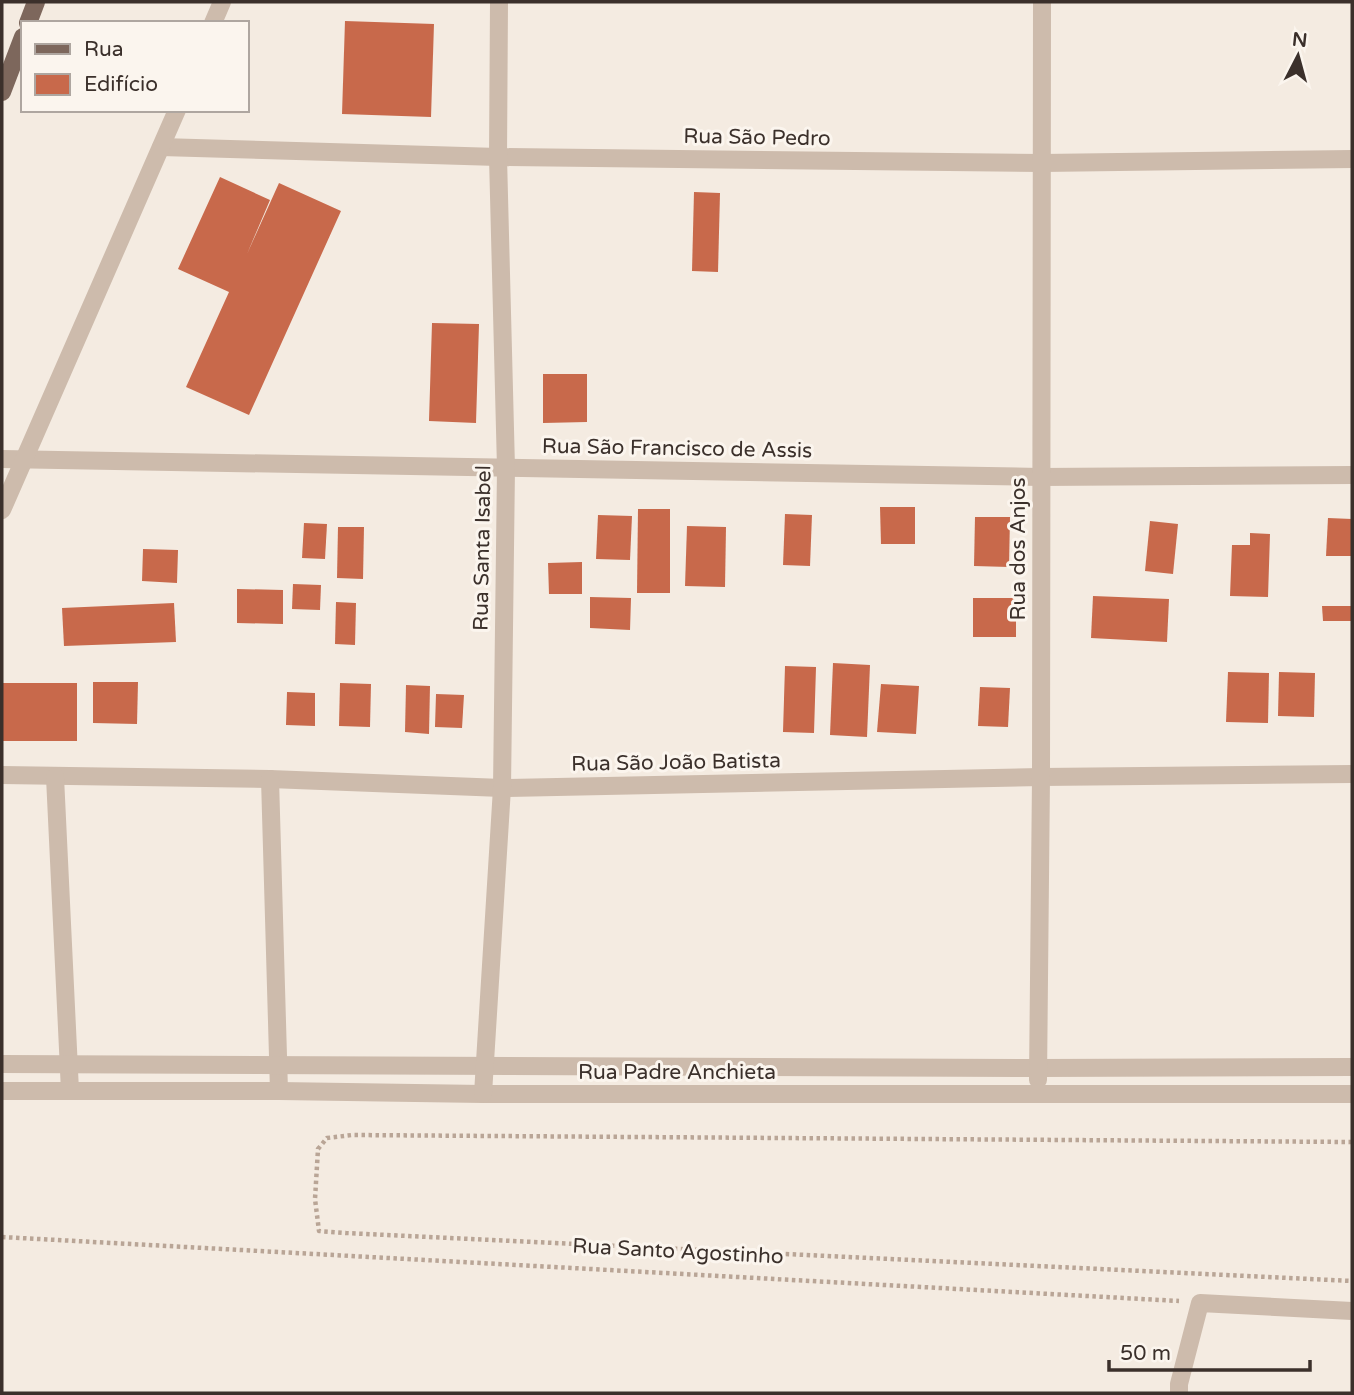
<svg xmlns="http://www.w3.org/2000/svg" width="1354" height="1395" font-family="'Varela Round',sans-serif">
<style>
.building{fill:#c8694b}
.lines{fill:none;stroke-linecap:round;stroke-linejoin:round}
.path{stroke:#b9a596;stroke-width:4.5;stroke-dasharray:3.5 3.5;stroke-linecap:butt}
.street{stroke:#cdbbac;stroke-width:18}
.primary{stroke:#7d675c;stroke-width:18}
.labels{text-anchor:middle;stroke-width:6;stroke-linejoin:round;paint-order:stroke}
.street-label{font-size:21px;fill:#3b302b;stroke:#fbf5ee}
</style>
<rect width="100%" height="100%" fill="#f4ebe1"/>
<g class="building">
<polygon points="345,21 434,24 431,117 342,114"/>
<polygon points="220,177 270,200 247,254 279,183 341,211 249,415 186,387 229,292 178,269"/>
<polygon points="694,192 720,193 718,272 692,271"/>
<polygon points="432,323 479,324 476,423 429,421"/>
<polygon points="543,374 587,374 587,422 543,423"/>
<polygon points="880,507 915,507 915,544 881,544"/>
<polygon points="638,509 670,509 670,593 637,593"/>
<polygon points="785,514 812,515 810,566 783,565"/>
<polygon points="598,515 632,516 630,560 596,559"/>
<polygon points="975,517 1010,517 1009,567 974,566"/>
<polygon points="1328,518 1352,519 1352,556 1326,556"/>
<polygon points="1150,521 1178,524 1173,574 1145,571"/>
<polygon points="304,523 327,524 325,559 302,558"/>
<polygon points="687,526 726,527 725,587 685,586"/>
<polygon points="338,527 364,527 363,579 337,578"/>
<polygon points="1250,533 1270,534 1268,597 1230,596 1232,545 1250,545"/>
<polygon points="143,549 178,550 177,583 142,581"/>
<polygon points="582,562 582,594 549,594 548,563"/>
<polygon points="293,584 321,585 320,610 292,609"/>
<polygon points="237,589 283,590 283,624 237,623"/>
<polygon points="1093,596 1169,599 1167,642 1091,638"/>
<polygon points="590,597 631,598 630,630 590,628"/>
<rect x="973" y="598" width="43" height="39"/>
<polygon points="336,602 356,603 355,645 335,644"/>
<polygon points="174,603 176,642 64,646 62,608"/>
<polygon points="1322,606 1352,606 1352,621 1323,621"/>
<polygon points="833,663 870,665 867,737 830,735"/>
<polygon points="785,666 816,667 814,733 783,732"/>
<polygon points="1228,672 1269,673 1268,723 1226,722"/>
<polygon points="1279,672 1315,673 1314,717 1278,716"/>
<polygon points="93,682 138,682 137,724 93,723"/>
<rect x="2" y="683" width="75" height="58"/>
<polygon points="340,683 371,684 370,727 339,726"/>
<polygon points="881,684 919,686 916,734 877,732"/>
<polygon points="406,685 430,686 429,734 405,732"/>
<polygon points="980,687 1010,688 1008,727 978,726"/>
<polygon points="287,692 315,693 315,726 286,725"/>
<polygon points="436,694 464,695 462,728 435,727"/>
</g>
<g class="lines">
<g class="path">
<polyline points="1352,1142 352,1135 327,1138 318,1149 315,1199 319,1231 346,1233 1352,1281"/>
<polyline points="2,1237 1179,1301"/>
</g>
<g class="street">
<polyline points="213,23 222,2"/>
<polyline points="161,147 498,157 1042,163 1352,159"/>
<polyline points="2,459 1040,477 1352,475"/>
<polyline points="2,510 177,110"/>
<polyline points="2,775 270,779 502,788 1041,777 1352,774"/>
<polyline points="55,777 70,1091"/>
<polyline points="270,779 279,1091"/>
<polyline points="2,1064 1038,1068 1352,1067"/>
<polyline points="1038,1080 1041,777 1042,2"/>
<polyline points="2,1091 279,1091 483,1094 1352,1094"/>
<polyline points="483,1094 502,788 506,468 498,157 499,2"/>
<polyline points="1179,1393 1179,1384 1200,1303 1352,1311"/>
</g>
<g class="primary">
<polyline points="28,23 36,2"/>
<polyline points="2,92 23,37"/>
</g>
</g>
<g class="labels">
<g class="street-label">
<text transform="translate(757 137) rotate(1)" y="7">Rua São Pedro</text>
<text transform="translate(677 448) rotate(1)" y="7">Rua São Francisco de Assis</text>
<text transform="translate(482 548) rotate(-89)" y="7">Rua Santa Isabel</text>
<text transform="translate(1018 549) rotate(-90)" y="7">Rua dos Anjos</text>
<text transform="translate(676 762) rotate(-1)" y="7">Rua São João Batista</text>
<text x="677" y="1079">Rua Padre Anchieta</text>
<text transform="translate(678 1251) rotate(3)" y="7">Rua Santo Agostinho</text>
</g>
</g>
<rect width="1354" height="1395" fill="none" stroke="#3b302b" stroke-width="7"/>
<rect x="21" y="21" width="228" height="91" fill="#fbf5ee" stroke="#aea6a0" stroke-width="2"/>
<rect x="35" y="44" width="35" height="10" fill="#7d675c" stroke="#aea6a0" stroke-width="2"/>
<text x="84" y="56" font-size="21" fill="#3b302b">Rua</text>
<rect x="35" y="74" width="35" height="21" fill="#c8694b" stroke="#aea6a0" stroke-width="2"/>
<text x="84" y="91" font-size="21" fill="#3b302b">Edifício</text>
<g transform="translate(1298 56) rotate(6)" stroke="#fbf5ee" stroke-width="5" paint-order="stroke">
<path d="M0-5L12 26L0 18L-12 26Z" fill="#3b302b"/>
<text y="-10" font-size="19" font-weight="bold" text-anchor="middle" fill="#3b302b">N</text>
</g>
<path d="M1109 1360v10h201v-10" fill="none" stroke="#3b302b" stroke-width="3.5"/>
<text x="1120" y="1360" font-size="21" fill="#3b302b" stroke="#fbf5ee" stroke-width="5" paint-order="stroke">50 m</text>
</svg>
